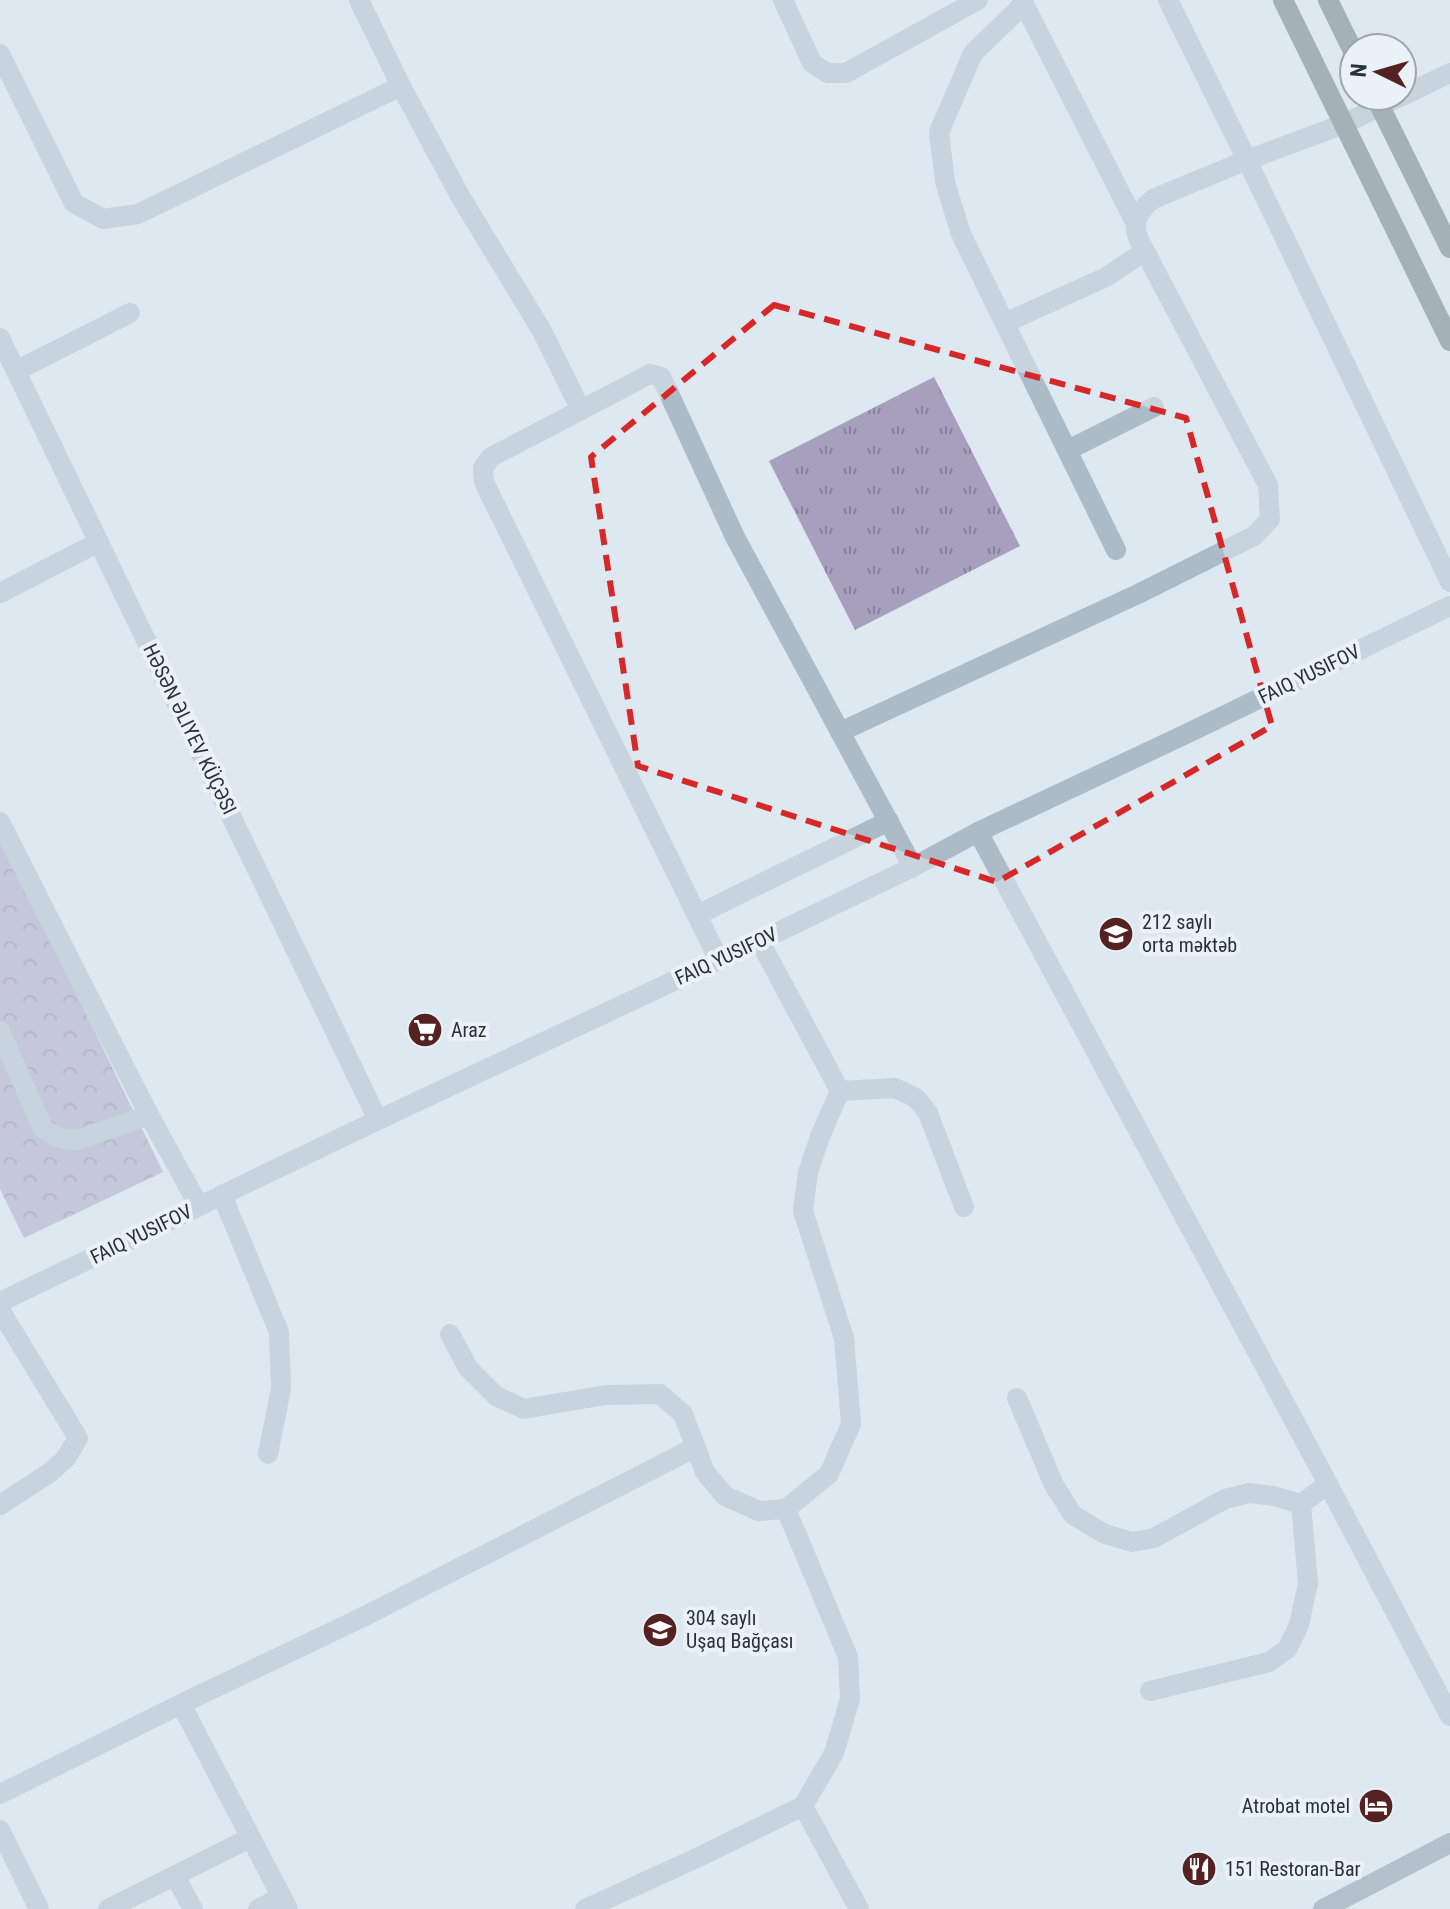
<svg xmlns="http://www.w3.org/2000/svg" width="1450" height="1909" font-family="'Roboto Condensed',sans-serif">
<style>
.grass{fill:url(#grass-tufts)}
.forest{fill:url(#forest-crowns)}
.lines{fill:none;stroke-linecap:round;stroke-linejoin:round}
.service{stroke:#abbcc8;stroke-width:20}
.minor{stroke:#abbcc8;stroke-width:20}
.secondary{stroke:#7c929b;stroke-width:20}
.primary{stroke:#5c6f76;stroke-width:20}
.marked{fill:none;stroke:#d62828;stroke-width:6;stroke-dasharray:16 10;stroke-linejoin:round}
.labels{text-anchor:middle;stroke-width:8;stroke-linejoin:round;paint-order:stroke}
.street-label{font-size:20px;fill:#293336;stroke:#eaf2f8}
.poi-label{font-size:20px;fill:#293336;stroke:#eaf2f8;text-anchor:start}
</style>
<defs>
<pattern id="grass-tufts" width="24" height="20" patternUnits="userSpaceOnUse" patternTransform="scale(2)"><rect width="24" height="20" fill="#a79fbe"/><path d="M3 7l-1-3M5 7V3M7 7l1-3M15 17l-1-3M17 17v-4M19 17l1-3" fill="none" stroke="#88829b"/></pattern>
<pattern id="forest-crowns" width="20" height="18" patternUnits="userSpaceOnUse" patternTransform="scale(2)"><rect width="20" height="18" fill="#a79fbe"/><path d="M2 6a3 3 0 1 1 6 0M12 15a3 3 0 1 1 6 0" fill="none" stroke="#88829b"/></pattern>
</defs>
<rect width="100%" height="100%" fill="#dee8f0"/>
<polygon class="grass" points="934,377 1020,546 855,630 769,461"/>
<polygon class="forest" points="0,836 163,1172 24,1238 0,1189"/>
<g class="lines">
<g class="service">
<polyline points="359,0 401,86 460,196 542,331 581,410"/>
<polyline points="783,0 812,63 827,73 846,73 978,0"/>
<polyline points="1022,0 1135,222"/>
<polyline points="1168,0 1247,160 1450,582"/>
<polyline points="1024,4 973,53 939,132 945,182 961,234 1116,550"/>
<polyline points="0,54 74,203 103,219 138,214 401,86"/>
<polyline points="1005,323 1106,277 1145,251"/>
<polyline points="16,371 130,313"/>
<polyline points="1068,450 1154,407"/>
<polyline points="0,593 99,542"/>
<path d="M840,732L1138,594L1254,536L1270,519L1268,485L1139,240C1131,222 1139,211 1153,199L1247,160L1344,124"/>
<polyline points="0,822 149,1115 199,1206"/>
<polyline points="978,832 1328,1484 1450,1716"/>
<polyline points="697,915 889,821"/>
<polyline points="759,940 840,1091"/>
<polyline points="719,960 484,482 483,468 491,457 650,374 661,377 666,387 735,537 913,867"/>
<polyline points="0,1031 43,1129 62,1139 77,1140 149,1115"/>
<polyline points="840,1091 895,1088 916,1098 928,1113 964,1207"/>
<polyline points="222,1195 279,1332 281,1389 268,1454"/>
<polyline points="0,1310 78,1438 66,1458 51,1472 0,1505"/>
<polyline points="450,1334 468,1368 496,1396 524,1409 605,1395 660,1394 683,1414 705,1472 725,1496 759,1511 786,1509 848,1657 850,1699 834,1753 803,1806 701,1856 585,1909"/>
<polyline points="1017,1398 1054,1485 1073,1515 1105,1534 1132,1542 1154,1538 1225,1499 1249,1493 1274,1496 1301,1504"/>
<polyline points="786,1509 829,1474 851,1424 844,1338 803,1211 808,1172 821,1134 840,1091"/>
<polyline points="1150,1691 1269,1662 1287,1649 1299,1625 1308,1583 1301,1504 1328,1484"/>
<polyline points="181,1704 288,1909"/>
<polyline points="0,1794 181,1704 363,1617 696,1447"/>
<polyline points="803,1806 859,1909"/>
<polyline points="0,1830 39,1909"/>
<polyline points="175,1876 193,1909"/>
<polyline points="108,1909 250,1838"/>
<polyline points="258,1909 282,1897"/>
</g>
<g class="minor">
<polyline points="1402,96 1450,73"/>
<polyline points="1344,124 1401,96"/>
<polyline points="0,338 378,1120"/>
<polyline points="0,1302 378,1120 780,931 913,867 978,832 1186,734 1450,606"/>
</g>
<polyline class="secondary" points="1323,1909 1450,1843"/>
<g class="primary">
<polyline points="1283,0 1450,341"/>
<polyline points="1328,0 1354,53"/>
<polyline points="1375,96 1450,248"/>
</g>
</g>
<path d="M0 0H1450V1909H0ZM774,305L1186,418L1272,726L997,882L638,766L591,457Z" fill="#dee8f0" fill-opacity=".55" fill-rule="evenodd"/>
<path class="marked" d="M774,305L1186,418L1272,726L997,882L638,766L591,457Z"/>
<defs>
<symbol id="school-disc" viewBox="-11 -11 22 22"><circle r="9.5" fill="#542223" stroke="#eaf2f8"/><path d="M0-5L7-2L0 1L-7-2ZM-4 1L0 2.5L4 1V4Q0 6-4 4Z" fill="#fff"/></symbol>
<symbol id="supermarket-disc" viewBox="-11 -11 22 22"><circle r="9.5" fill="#542223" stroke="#eaf2f8"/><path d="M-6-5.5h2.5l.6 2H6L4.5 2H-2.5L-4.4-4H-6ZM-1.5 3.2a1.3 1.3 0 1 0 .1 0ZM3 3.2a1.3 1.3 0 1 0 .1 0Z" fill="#fff"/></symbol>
<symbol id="hotel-disc" viewBox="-11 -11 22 22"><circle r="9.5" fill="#542223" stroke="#eaf2f8"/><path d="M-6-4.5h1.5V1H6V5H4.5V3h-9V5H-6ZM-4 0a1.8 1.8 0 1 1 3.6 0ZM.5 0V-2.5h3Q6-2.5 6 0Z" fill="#fff"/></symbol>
<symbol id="restaurant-disc" viewBox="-11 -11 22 22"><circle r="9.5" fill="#542223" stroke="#eaf2f8"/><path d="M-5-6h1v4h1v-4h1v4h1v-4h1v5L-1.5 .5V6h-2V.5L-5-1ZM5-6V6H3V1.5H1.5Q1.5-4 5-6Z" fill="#fff"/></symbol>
</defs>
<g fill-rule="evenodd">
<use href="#school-disc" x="1096" y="914" width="40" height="40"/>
<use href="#supermarket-disc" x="405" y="1010" width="40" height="40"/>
<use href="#school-disc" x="640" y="1610" width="40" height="40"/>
<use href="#hotel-disc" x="1356" y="1786" width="40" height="40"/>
<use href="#restaurant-disc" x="1179" y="1849" width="40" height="40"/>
</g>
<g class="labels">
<g class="street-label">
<text transform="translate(1309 674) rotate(-26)" y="7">FAIQ YUSIFOV</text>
<text transform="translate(190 729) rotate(64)" y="7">HƏSƏN ƏLIYEV KÜÇƏSI</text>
<text transform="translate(726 956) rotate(-25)" y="7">FAIQ YUSIFOV</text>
<text transform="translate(141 1234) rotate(-26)" y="7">FAIQ YUSIFOV</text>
</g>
<g class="poi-label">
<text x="1142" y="929">212 saylı<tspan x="1142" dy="23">orta məktəb</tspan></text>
<text x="451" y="1037">Araz</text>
<text x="686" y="1625">304 saylı<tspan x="686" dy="23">Uşaq Bağçası</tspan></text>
<text x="1350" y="1813" text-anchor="end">Atrobat motel</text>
<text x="1225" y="1876">151 Restoran-Bar</text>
</g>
</g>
<g transform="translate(1378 72) rotate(275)"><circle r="38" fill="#eaf2f8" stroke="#9da6aa" stroke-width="2"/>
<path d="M0-6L14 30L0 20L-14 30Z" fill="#542223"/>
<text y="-12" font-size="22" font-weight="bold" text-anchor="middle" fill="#293336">N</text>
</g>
</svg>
